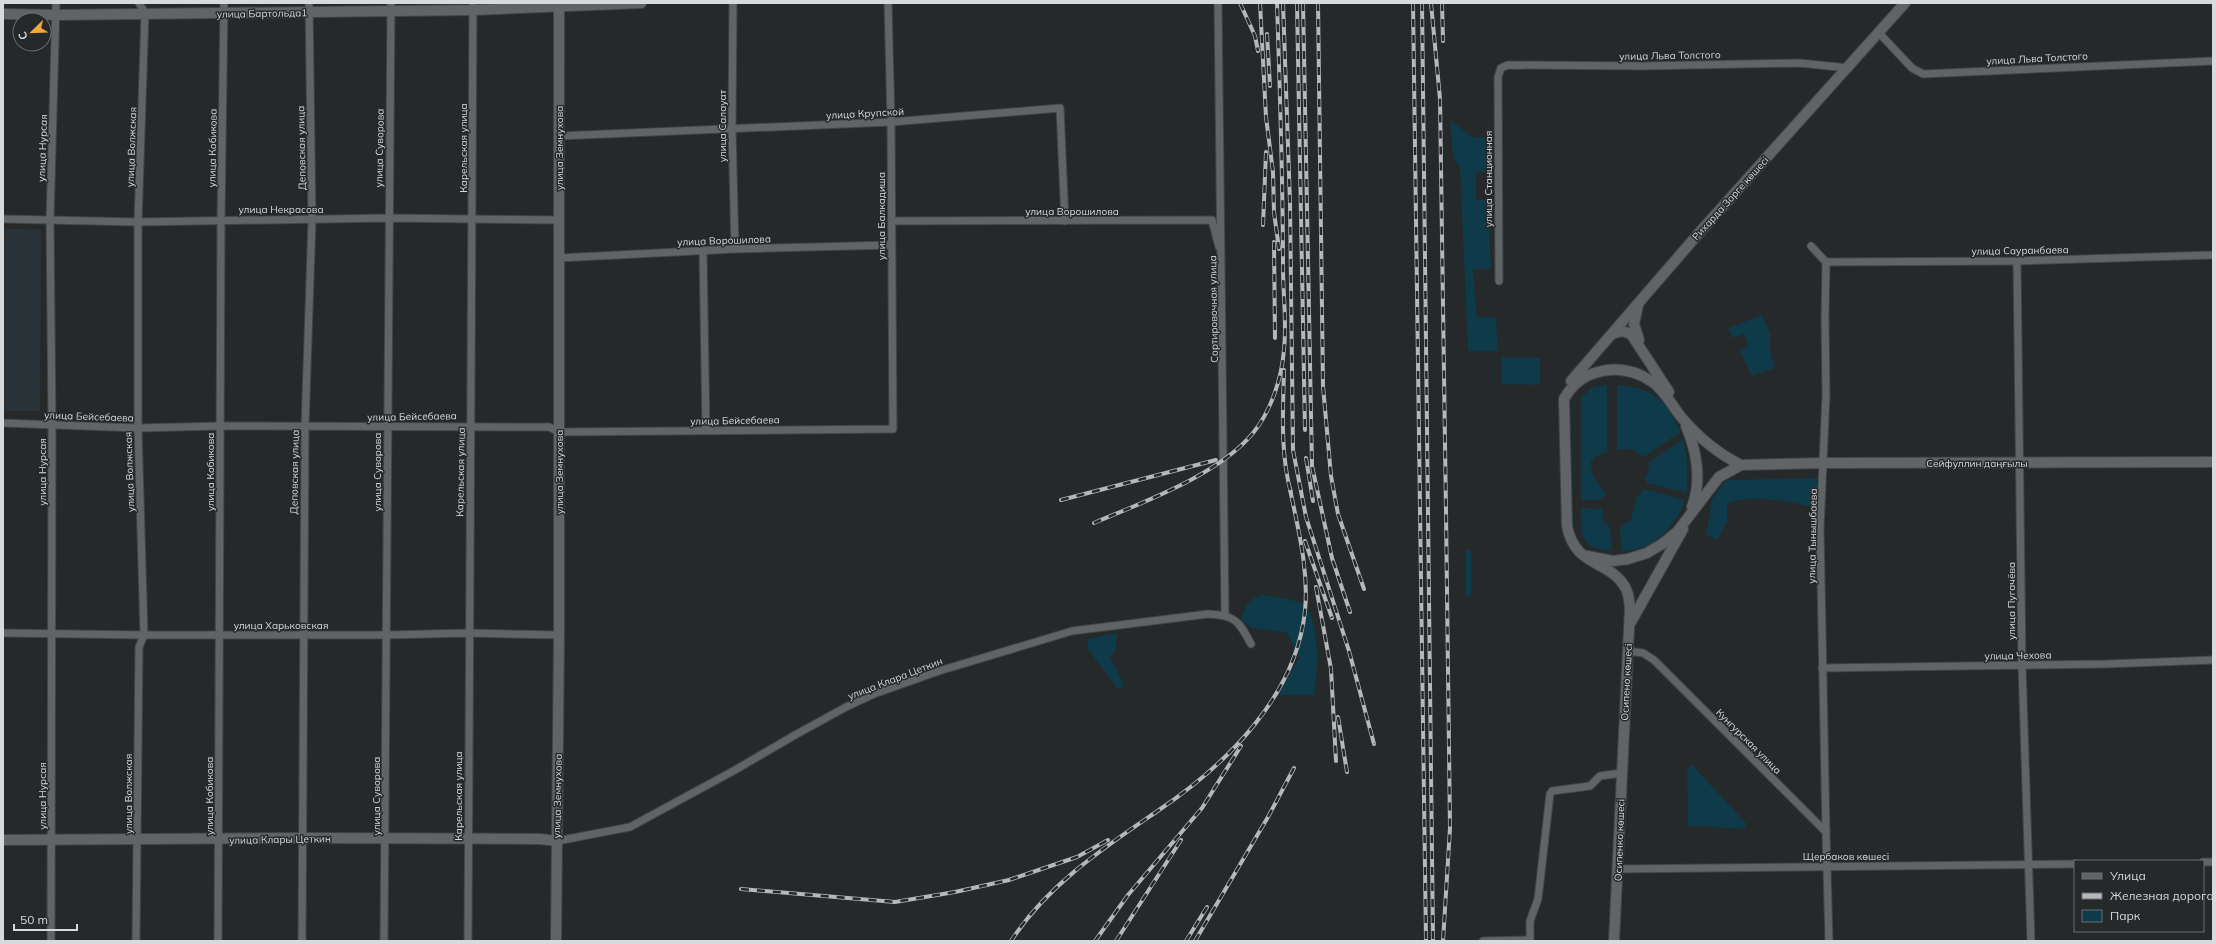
<svg xmlns="http://www.w3.org/2000/svg" width="2216" height="944" font-family="Mulish,sans-serif">
<style>
.built{fill:#293337}
.green{fill:#0e3a49}
.lines{fill:none;stroke-linecap:round;stroke-linejoin:round}
.street-casing{stroke:#424547;stroke-width:9}
.secondary-casing{stroke:#424547;stroke-width:12}
.street{stroke:#606466;stroke-width:7}
.secondary{stroke:#606466;stroke-width:10}
.rail-casing{stroke:#b5b7b8;stroke-width:4}
.rail{stroke:#25292a;stroke-width:2.5;stroke-dasharray:8;stroke-linecap:butt}
.labels{text-anchor:middle;stroke-width:3;stroke-linejoin:round;paint-order:stroke}
.street-label{font-size:10px;fill:#d7d9da;stroke:#25292a}
</style>
<rect width="100%" height="100%" fill="#25292a"/>
<polygon class="built" points="3,229 41,229 40,411 3,411"/>
<g class="green">
<polygon points="1450,120 1472,137 1489,138 1489,172 1476,172 1476,200 1488,200 1491,269 1473,269 1477,317 1496,317 1498,351 1468,351 1460,167 1453,158"/>
<polygon points="1762,315 1770,333 1770,351 1775,368 1752,376 1740,351 1749,345 1744,334 1733,338 1728,328"/>
<polygon points="1502,357 1540,358 1540,385 1502,384"/>
<polygon points="1607,385 1607,452 1596,456 1590,463 1593,476 1606,494 1599,500 1581,500 1581,398 1591,388"/>
<path d="M1617,385C1654,388 1665,399 1681,432L1643,457L1631,449L1617,450Z"/>
<polygon points="1683,439 1687,461 1687,493 1647,483 1645,478 1649,471 1648,463"/>
<path d="M1817,478V510C1800,501 1743,494 1727,504V522L1717,540L1706,535L1712,499L1726,480Z"/>
<path d="M1645,489L1685,500C1676,527 1652,552 1621,551L1620,527L1631,520L1637,496Z"/>
<path d="M1581,508L1602,509L1603,521L1610,527L1612,551C1580,548 1581,536 1581,508Z"/>
<rect x="1466" y="550" width="5" height="46"/>
<path d="M1263,595L1279,597L1306,604C1321,635 1317,662 1315,695H1278L1299,658L1287,633L1253,628L1241,621C1244,606 1248,599 1263,595Z"/>
<polygon points="1117,633 1116,650 1110,656 1125,687 1117,688 1088,649 1087,639"/>
<polygon points="1692,765 1746,823 1745,829 1688,826 1687,768"/>
</g>
<g class="lines">
<defs>
<g id="street">
<polyline points="733,3 732,129 735,249"/>
<polyline points="1218,3 1225,615"/>
<polyline points="1879,33 1912,68 1923,74 2213,61"/>
<polyline points="559,136 891,122 1060,108 1065,221"/>
<polyline points="3,219 138,222 388,218 558,220"/>
<polyline points="892,221 1212,220 1219,247"/>
<polyline points="1811,246 1826,262 1825,318 1826,395 1820,529 1826,832"/>
<polyline points="703,251 706,430"/>
<polyline points="559,258 735,249 891,245"/>
<polyline points="2017,261 2022,665 2031,941"/>
<polyline points="1826,262 2017,261 2213,255"/>
<polyline points="1499,281 1498,77 1501,68 1508,65 1644,66 1799,63 1849,68"/>
<polyline points="3,423 138,428 220,426 549,427 559,432 893,429 891,122 888,3"/>
<polyline points="3,633 144,635 387,635 468,633 559,635"/>
<polyline points="1628,651 1643,653 1654,660 1826,832 1829,941"/>
<polyline points="1822,668 2106,664 2213,660"/>
<path d="M557,841L630,827L735,770L795,735L846,707L874,694L939,671L1072,631L1208,614C1235,615 1239,621 1251,644"/>
<polyline points="2203,862 2213,862"/>
<polyline points="1618,869 2075,864"/>
<polyline points="51,941 52,424 50,220 56,3"/>
<polyline points="136,941 139,647 144,635 138,428 138,222 145,13 139,3"/>
<polyline points="218,941 221,220 224,3"/>
<polyline points="302,941 305,427 312,220 309,3"/>
<polyline points="384,941 391,3"/>
<polyline points="468,941 473,3"/>
<polyline points="1483,941 1530,940"/>
<polyline points="1530,941 1530,921 1538,899 1550,794 1552,791 1590,786 1600,776 1622,773"/>
</g>
<g id="secondary">
<polyline points="3,14 56,15 474,10 641,3"/>
<polyline points="1638,305 1634,324 1639,340"/>
<polyline points="1612,334 1622,331 1631,334 1669,392"/>
<polyline points="1571,381 1699,233 1905,3"/>
<path d="M1686,426C1697,452 1702,480 1692,507"/>
<polyline points="1587,556 1613,561 1628,559 1647,553 1662,544 1677,532 1719,477 1741,465 1824,463 2213,462"/>
<polyline points="1631,622 1683,529"/>
<polyline points="3,840 303,838 540,839 557,841"/>
<polyline points="556,941 559,635 559,3"/>
<path d="M1614,941L1630,608C1629,601 1629,593 1625,587C1610,560 1575,568 1567,526L1564,399C1581,368 1621,361 1651,381C1664,389 1672,406 1682,418C1699,438 1717,453 1741,465"/>
</g>
</defs>
<use href="#street" class="street-casing"/>
<use href="#secondary" class="secondary-casing"/>
<use href="#street" class="street"/>
<use href="#secondary" class="secondary"/>
<defs>
<g id="rail">
<polyline points="1240,3 1255,36 1258,51"/>
<polyline points="1260,3 1266,117 1273,172 1274,212 1279,249"/>
<polyline points="1283,3 1290,203 1293,450 1306,517 1349,651 1374,744"/>
<polyline points="1297,3 1305,430"/>
<polyline points="1303,3 1312,466 1332,558 1350,612"/>
<polyline points="1318,3 1323,386 1331,476 1338,514 1364,589"/>
<polyline points="1413,3 1426,941"/>
<polyline points="1422,3 1433,941"/>
<polyline points="1431,3 1440,99 1446,512 1450,828 1443,941"/>
<polyline points="1442,3 1443,41"/>
<polyline points="1267,34 1270,86"/>
<polyline points="1263,225 1266,152"/>
<polyline points="1274,242 1275,338"/>
<path d="M1284,370C1283,410 1280,453 1291,493"/>
<polyline points="1306,458 1313,501"/>
<polyline points="1061,500 1216,460"/>
<path d="M1094,523C1143,502 1219,475 1253,433C1271,411 1282,378 1284,349C1287,323 1283,295 1283,268C1283,180 1280,91 1277,3"/>
<polyline points="1305,541 1332,618"/>
<polyline points="1316,587 1331,669 1336,761"/>
<polyline points="1338,717 1347,772"/>
<polyline points="741,889 895,902 955,892 1009,880 1077,857 1108,840"/>
<path d="M1011,941C1048,884 1105,847 1159,810C1227,764 1296,696 1305,611C1309,570 1298,529 1290,489"/>
<polyline points="1095,941 1128,895 1202,808 1241,746"/>
<polyline points="1116,941 1181,840"/>
<polyline points="1186,941 1207,907"/>
<polyline points="1195,941 1268,817 1294,768"/>
</g>
</defs>
<use href="#rail" class="rail-casing"/>
<use href="#rail" class="rail"/>
</g>
<g class="labels">
<g class="street-label">
<text transform="translate(262 13) rotate(-1)" y="4">улица Бартольда1</text>
<text transform="translate(1670 55) rotate(-1)" y="4">улица Льва Толстого</text>
<text transform="translate(2037 58) rotate(-3)" y="4">улица Льва Толстого</text>
<text transform="translate(865 113) rotate(-3)" y="4">улица Крупской</text>
<text transform="translate(722 126) rotate(-90)" y="4">улица Салауат</text>
<text transform="translate(131 147) rotate(-88)" y="4">улица Волжская</text>
<text transform="translate(42 148) rotate(-88)" y="4">улица Нурсая</text>
<text transform="translate(212 148) rotate(-89)" y="4">улица Кобикова</text>
<text transform="translate(301 148) rotate(-91)" y="4">Деповская улица</text>
<text transform="translate(379 148) rotate(-89)" y="4">улица Суворова</text>
<text transform="translate(463 148) rotate(-90)" y="4">Карельская улица</text>
<text transform="translate(559 148) rotate(-90)" y="4">улица Земнухова</text>
<text transform="translate(1488 179) rotate(-90)" y="4">улица Станционная</text>
<text transform="translate(1730 198) rotate(-48)" y="4">Рихарда Зорге көшесі</text>
<text x="281" y="213">улица Некрасова</text>
<text x="1072" y="215">улица Ворошилова</text>
<text transform="translate(881 216) rotate(-90)" y="4">улица Балкадиша</text>
<text transform="translate(724 240) rotate(-2)" y="4">улица Ворошилова</text>
<text transform="translate(2020 250) rotate(-1)" y="4">улица Сауранбаева</text>
<text transform="translate(1213 309) rotate(-91)" y="4">Сортировочная улица</text>
<text transform="translate(89 416) rotate(2)" y="4">улица Бейсебаева</text>
<text transform="translate(412 416) rotate(-1)" y="4">улица Бейсебаева</text>
<text transform="translate(735 420) rotate(-1)" y="4">улица Бейсебаева</text>
<text x="1977" y="467">Сейфуллин даңғылы</text>
<text transform="translate(42 472) rotate(-90)" y="4">улица Нурсая</text>
<text transform="translate(129 472) rotate(-92)" y="4">улица Волжская</text>
<text transform="translate(210 472) rotate(-90)" y="4">улица Кобикова</text>
<text transform="translate(294 472) rotate(-89)" y="4">Деповская улица</text>
<text transform="translate(377 472) rotate(-90)" y="4">улица Суворова</text>
<text transform="translate(460 472) rotate(-89)" y="4">Карельская улица</text>
<text transform="translate(559 472) rotate(-90)" y="4">улица Земнухова</text>
<text transform="translate(1812 536) rotate(-89)" y="4">улица Тынышбаева</text>
<text transform="translate(2011 601) rotate(-90)" y="4">улица Пугачёва</text>
<text x="281" y="629">улица Харьковская</text>
<text transform="translate(2018 655) rotate(-1)" y="4">улица Чехова</text>
<text transform="translate(895 678) rotate(-21)" y="4">улица Клара Цеткин</text>
<text transform="translate(1626 682) rotate(-87)" y="4">Осипено көшесі</text>
<text transform="translate(1749 741) rotate(45)" y="4">Кунгурская улица</text>
<text transform="translate(128 794) rotate(-90)" y="4">улица Волжская</text>
<text transform="translate(42 796) rotate(-90)" y="4">улица Нурсая</text>
<text transform="translate(209 796) rotate(-90)" y="4">улица Кобикова</text>
<text transform="translate(376 796) rotate(-90)" y="4">улица Суворова</text>
<text transform="translate(458 796) rotate(-90)" y="4">Карельская улица</text>
<text transform="translate(557 796) rotate(-89)" y="4">улица Земнухова</text>
<text transform="translate(280 839) rotate(-1)" y="4">улица Клары Цеткин</text>
<text transform="translate(1619 840) rotate(-88)" y="4">Осипенко көшесі</text>
<text x="1846" y="860">Щербаков көшесі</text>
</g>
</g>
<rect width="2216" height="944" fill="none" stroke="#d7d9da" stroke-width="8"/>
<rect x="2074" y="860" width="130" height="72" fill="#25292a" stroke="#6c6f70"/>
<rect x="2082" y="873" width="20" height="6" fill="#606466" stroke="#6c6f70"/>
<text x="2110" y="880" font-size="12" fill="#d7d9da">Улица</text>
<rect x="2082" y="893" width="20" height="6" fill="#b5b7b8" stroke="#6c6f70"/>
<text x="2110" y="900" font-size="12" fill="#d7d9da">Железная дорога</text>
<rect x="2082" y="910" width="20" height="12" fill="#0e3a49" stroke="#6c6f70"/>
<text x="2110" y="920" font-size="12" fill="#d7d9da">Парк</text>
<g transform="translate(32 32) rotate(247)"><circle r="19" fill="#25292a" stroke="#6c6f70"/>
<path d="M0-3L7 15L0 10L-7 15Z" fill="#eea83c"/>
<text y="-6" font-size="11" font-weight="bold" text-anchor="middle" fill="#d7d9da">С</text>
</g>
<path d="M14 924v6h63v-6" fill="none" stroke="#d7d9da" stroke-width="2"/>
<text x="20" y="924" font-size="12" fill="#d7d9da" stroke="#25292a" stroke-width="3" paint-order="stroke">50 m</text>
</svg>
